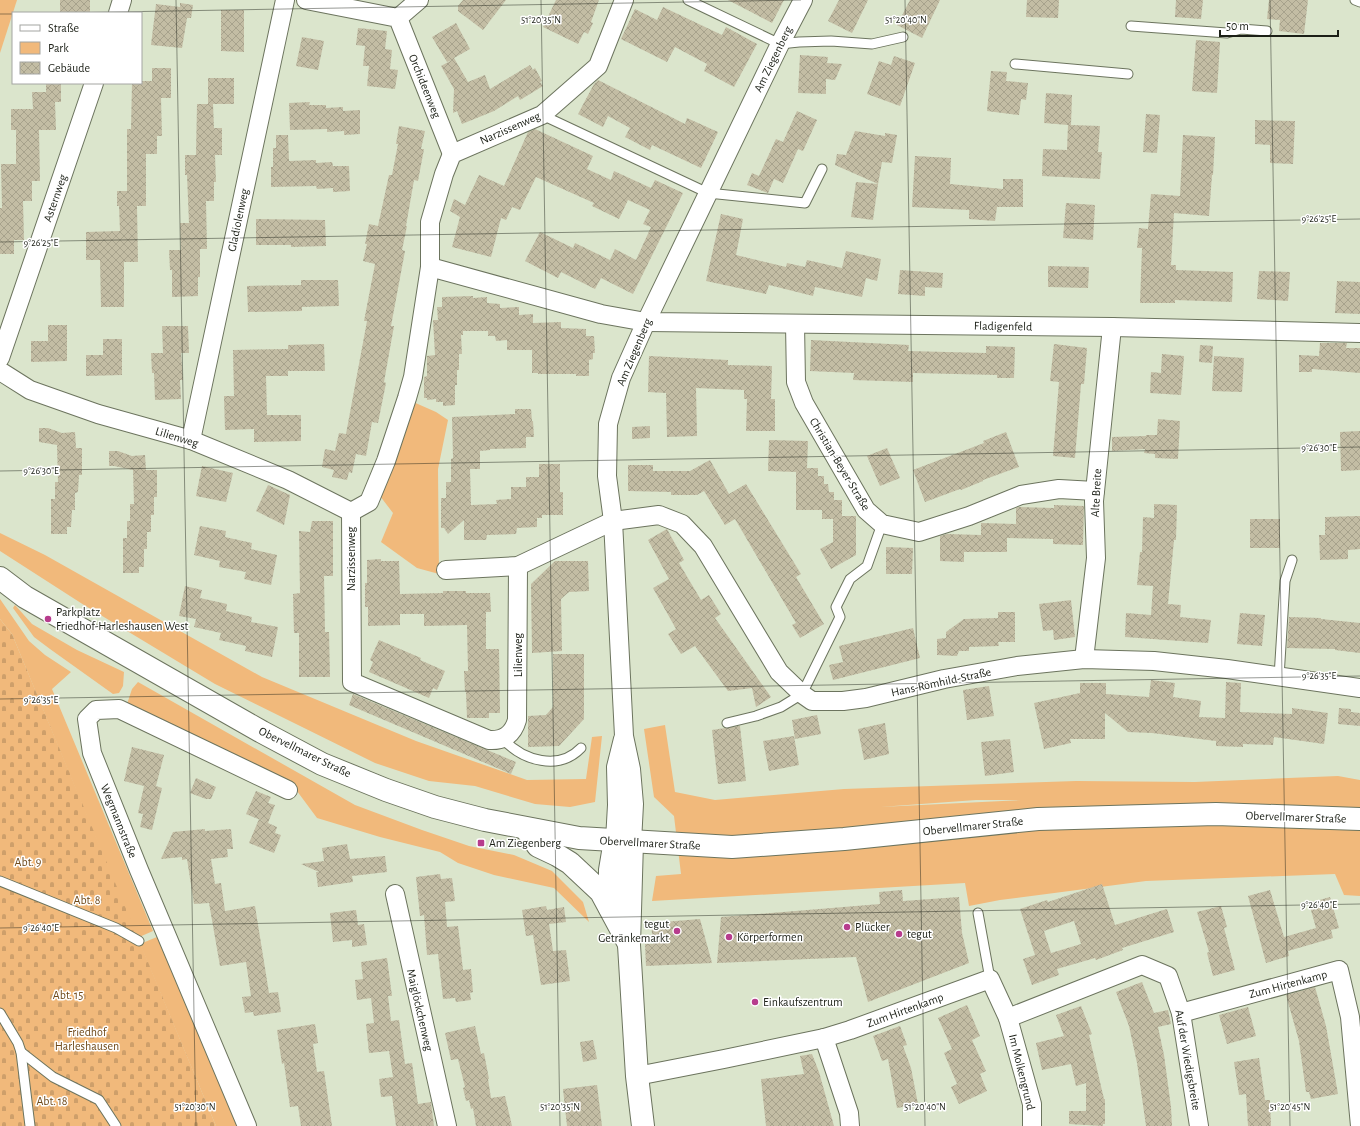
<svg xmlns="http://www.w3.org/2000/svg" width="1360" height="1126" font-family="'Alegreya Sans',sans-serif">
<style>
.green{fill:#f1b97b;fill-rule:evenodd}
.cemetery{fill:url(#cemetery-stones)}
.building{fill:url(#building-cross-hatch);fill-rule:evenodd}
.lines{fill:none;stroke-linecap:round;stroke-linejoin:round}
.lane-casing{stroke:#6c745e;stroke-width:11}
.street-casing{stroke:#6c745e;stroke-width:20}
.secondary-casing{stroke:#6c745e;stroke-width:24}
.lane{stroke:#fff;stroke-width:9}
.street{stroke:#fff;stroke-width:18}
.secondary{stroke:#fff;stroke-width:22}
.ticks{fill:none;stroke:#1b1f16;stroke-width:1;stroke-opacity:0.45}
.poi-dot{fill:#b73c8d;stroke:#fff;stroke-width:1.5}
.labels{text-anchor:middle;stroke-width:3;stroke-linejoin:round;paint-order:stroke}
.street-label{font-size:12px;fill:#1b1f16;stroke:#fff}
.poi-label{font-size:12px;fill:#1b1f16;stroke:#fff;text-anchor:start}
.park-label{font-size:12px;fill:#6e4818;stroke:#fff}
.ticks-label{font-size:10px;text-anchor:middle;fill:#1b1f16;stroke:#fff;stroke-width:3;stroke-linejoin:round;paint-order:stroke}
</style>
<defs>
<pattern id="cemetery-stones" width="16" height="16" patternUnits="userSpaceOnUse"><rect width="16" height="16" fill="#f1b97b"/><path d="M2 7V4a2 2 0 0 1 4 0v3zM10 15v-3a2 2 0 0 1 4 0v3z" fill="#ce9f6a"/></pattern>
<pattern id="building-cross-hatch" width="8" height="8" patternUnits="userSpaceOnUse"><rect width="8" height="8" fill="#c3bda4"/><path d="M0 0l8 8M0 8l8-8" fill="none" stroke="#a7a28c"/></pattern>
</defs>
<rect width="100%" height="100%" fill="#dbe5cc"/>
<g class="green">
<polygon points="0,0 17,0 0,53"/>
<polygon points="411,401 436,412 448,420 438,469 439,574 417,568 381,542 393,513 380,496"/>
<polygon points="0,533 45,555 262,677 416,741 527,780 586,779 592,737 602,736 595,802 570,807 535,804 475,786 429,781 375,763 215,684 84,605 0,551"/>
<polygon points="0,599 29,641 45,655 71,672 52,689 153,931 137,938 12,634 0,619"/>
<polygon points="15,605 32,624 77,650 124,672 123,686 119,693 113,694 50,649 34,637 13,608"/>
<polygon points="138,682 355,805 422,830 469,846 514,855 552,871 583,902 589,922 554,888 494,875 458,863 440,852 380,837 317,818 294,787 127,704 132,689"/>
<path d="M665,725L675,792L715,800L844,789L1076,781L1195,782L1338,776L1360,780V896L1344,895L1335,874L1146,881L1000,900L969,906L965,883L652,901L656,876L681,874L674,816L654,797L644,729ZM976,800H1021L880,807Z"/>
<polygon points="157,937 237,1126 216,1126 140,944"/>
</g>
<polygon class="cemetery" points="0,619 12,634 216,1126 0,1126"/>
<g class="building">
<rect x="60" y="0" width="30" height="13"/>
<polygon points="463,0 506,0 483,30 458,11 458,6"/>
<polygon points="556,0 599,0 591,22 593,23 588,34 584,32 578,44 543,27"/>
<polygon points="728,0 784,0 772,23"/>
<polygon points="839,0 868,0 852,33 828,21"/>
<polygon points="910,0 940,0 922,38 897,25"/>
<polygon points="1027,0 1059,0 1058,18 1026,17"/>
<polygon points="1176,0 1203,0 1201,19 1175,17"/>
<polygon points="1269,0 1308,0 1304,34 1279,31 1280,20 1267,19"/>
<polygon points="180,3 193,5 191,18 187,18 182,48 151,45 156,4 180,7"/>
<polygon points="663,7 722,35 726,27 757,44 734,87 704,71 707,64 675,47 667,62 621,39 635,9 657,20"/>
<polygon points="221,10 244,10 244,52 221,51"/>
<polygon points="456,23 470,49 454,58 468,82 485,75 490,89 530,65 533,70 535,68 542,81 540,82 543,86 520,100 518,96 494,111 462,124 457,111 453,113 454,89 441,66 452,60 447,62 432,37"/>
<polygon points="358,28 387,31 385,49 392,50 390,69 398,70 395,89 367,86 369,66 363,66 365,46 356,45"/>
<polygon points="302,37 324,41 318,70 296,66"/>
<polygon points="1196,40 1220,42 1217,93 1192,91"/>
<polygon points="800,55 828,57 827,63 842,64 835,80 826,79 826,94 798,93"/>
<polygon points="894,56 915,63 900,106 867,94 879,61 891,65"/>
<polygon points="152,68 171,68 171,98 161,98 162,136 157,136 157,154 146,154 146,206 137,206 138,262 124,262 124,307 101,307 100,260 86,260 86,232 120,231 119,206 117,206 117,191 127,191 127,129 131,129 132,83 141,83 141,81 152,81"/>
<polygon points="991,71 1007,72 1006,81 1028,83 1026,100 1021,99 1019,115 987,111"/>
<rect x="208" y="78" width="26" height="26"/>
<polygon points="598,80 685,124 687,118 718,132 701,168 652,145 650,150 625,137 630,128 608,116 603,127 578,114 594,84"/>
<polygon points="46,83 61,83 61,102 55,102 56,130 39,130 40,181 32,181 32,201 23,201 24,240 14,240 14,254 0,254 0,208 2,208 1,164 16,164 16,130 11,130 11,109 33,109 32,92 46,92"/>
<polygon points="1046,93 1072,95 1071,125 1100,126 1098,152 1102,152 1100,179 1042,176 1043,149 1067,150 1068,125 1044,123"/>
<polygon points="310,102 309,105 326,105 326,108 343,107 343,111 360,110 360,134 344,135 344,131 327,132 327,129 290,130 289,103"/>
<polygon points="197,104 213,104 214,128 222,128 222,155 215,155 216,182 214,182 214,201 206,201 207,249 200,249 200,277 198,277 198,296 172,297 172,270 170,270 169,250 181,250 180,223 189,223 187,175 185,175 185,155 196,155"/>
<polygon points="797,111 817,120 803,151 798,149 783,183 774,179 768,193 747,185 752,173 759,176 776,139 783,142"/>
<polygon points="1146,114 1160,115 1157,153 1143,152"/>
<polygon points="1255,120 1295,121 1293,164 1270,163 1270,145 1255,144"/>
<polygon points="399,126 425,131 421,149 424,149 418,181 414,180 406,226 407,226 402,250 405,251 391,326 394,326 384,382 386,383 378,423 372,422 366,456 356,454 352,473 349,472 347,480 332,477 334,470 322,467 325,449 335,451 339,433 346,434 367,321 364,321 375,264 363,261 367,244 365,244 369,224 378,226 389,175 392,175 398,144 396,144"/>
<polygon points="535,129 593,156 587,169 611,180 614,171 651,188 655,180 683,193 633,294 601,278 595,289 561,272 558,278 525,261 540,232 573,248 575,243 610,260 615,249 636,260 651,227 643,224 650,210 628,200 619,219 592,206 594,203 536,177 520,210 512,207 506,220 501,218 491,257 452,247 460,217 450,211 454,199 465,205 479,175 504,186 528,132"/>
<polygon points="855,131 885,136 885,133 897,135 892,163 882,162 878,184 835,165 837,154 846,155"/>
<polygon points="276,135 288,135 289,161 316,160 316,163 332,162 333,166 349,166 350,191 333,192 333,188 317,189 316,186 271,187 271,167 273,167 273,148 276,148"/>
<polygon points="1183,135 1215,137 1213,175 1212,175 1209,216 1174,213 1171,265 1176,265 1176,270 1233,272 1232,302 1175,300 1175,303 1140,303 1142,248 1137,248 1139,228 1148,229 1151,194 1180,196"/>
<polygon points="915,156 951,158 950,184 1003,189 1003,179 1023,179 1023,207 997,207 995,221 969,219 969,210 912,207"/>
<polygon points="856,182 878,184 873,220 851,217"/>
<polygon points="1066,203 1095,205 1093,240 1063,238"/>
<polygon points="721,214 743,219 736,255 786,267 787,263 805,267 807,260 842,268 846,251 881,259 877,281 866,278 862,297 815,287 813,296 769,285 766,294 706,281"/>
<polygon points="256,219 325,220 326,246 291,247 291,245 256,245"/>
<polygon points="1048,266 1089,267 1088,288 1048,287"/>
<polygon points="900,270 943,273 942,288 925,287 925,296 898,294"/>
<polygon points="1259,271 1290,272 1288,301 1257,299"/>
<polygon points="301,280 338,280 339,306 302,307 302,311 248,312 247,286 301,285"/>
<polygon points="1337,281 1360,282 1360,314 1335,313"/>
<polygon points="473,296 473,298 487,297 487,303 500,304 500,308 519,307 519,315 533,314 533,323 561,322 561,328 586,329 586,336 594,336 595,353 593,353 593,359 589,360 589,376 576,376 576,374 538,374 538,373 532,373 532,350 507,350 507,340 496,341 495,336 488,336 488,331 463,331 463,335 461,335 462,354 459,354 459,370 457,370 457,385 455,385 455,405 443,406 443,402 436,402 436,399 427,400 427,398 424,398 424,377 427,376 427,356 435,355 433,320 438,320 437,307 442,307 442,297"/>
<polygon points="48,325 67,325 67,361 31,362 31,341 48,341"/>
<polygon points="162,326 188,326 189,353 181,353 183,380 180,380 181,399 155,400 154,373 152,373 151,353 163,353"/>
<polygon points="103,339 122,339 122,375 86,376 86,355 103,355"/>
<polygon points="811,340 909,345 908,351 986,353 986,346 1015,347 1014,378 997,378 997,375 913,373 913,382 853,380 854,373 810,371"/>
<polygon points="1320,343 1347,343 1346,348 1360,348 1360,373 1312,369 1312,372 1299,372 1299,355 1319,356"/>
<polygon points="324,344 325,371 288,371 288,376 266,376 267,415 301,415 301,441 254,442 254,429 225,430 224,396 234,396 233,350 288,349 288,345"/>
<polygon points="1054,344 1087,348 1084,384 1081,384 1075,458 1053,456 1059,382 1050,381"/>
<polygon points="1200,345 1213,346 1212,363 1199,362"/>
<polygon points="1162,354 1184,356 1181,395 1150,393 1151,372 1161,373"/>
<polygon points="649,356 728,360 728,365 772,366 771,399 775,399 775,431 746,431 747,399 744,399 744,390 696,388 697,436 667,437 666,393 648,392"/>
<polygon points="1214,356 1244,358 1242,392 1212,391"/>
<polygon points="515,409 531,409 532,421 533,421 534,437 526,437 526,448 490,449 490,450 480,451 480,469 470,469 471,505 497,504 496,500 511,499 511,487 526,487 526,477 539,477 539,464 560,464 560,492 563,492 563,515 542,515 542,518 537,518 537,527 517,528 516,534 487,535 486,540 464,540 464,520 448,534 444,528 441,528 441,498 446,498 446,482 451,482 451,459 453,458 452,417 515,414"/>
<polygon points="1158,419 1180,421 1178,459 1155,458 1155,454 1144,453 1145,449 1112,451 1112,437 1146,436 1146,435 1157,435"/>
<polygon points="650,426 650,438 632,439 632,427"/>
<polygon points="39,428 48,428 62,433 75,432 76,448 82,448 82,475 79,475 78,492 75,493 75,510 72,510 71,527 67,527 67,534 51,534 51,499 55,499 55,482 58,482 57,445 39,442"/>
<polygon points="1360,431 1360,470 1341,471 1340,432"/>
<polygon points="1006,432 1019,467 983,480 983,481 961,490 960,489 925,502 913,470 984,443 983,441"/>
<polygon points="769,440 808,441 807,468 818,468 818,476 824,476 824,484 828,484 829,492 834,492 834,500 842,500 842,516 856,516 856,555 831,569 820,549 833,542 833,519 822,519 822,510 796,510 796,472 768,471"/>
<polygon points="887,448 900,478 880,486 867,456"/>
<polygon points="109,451 118,451 132,456 145,455 146,470 157,470 157,497 154,497 154,515 151,515 151,532 147,532 147,549 144,549 144,567 139,567 139,573 123,573 123,538 127,538 127,521 130,521 130,504 134,504 133,470 114,466 109,466"/>
<polygon points="710,460 729,494 746,484 801,574 796,577 824,624 800,638 792,625 796,623 735,519 725,525 704,491 697,495 671,495 671,492 628,491 628,465 653,465 653,471 690,471"/>
<polygon points="202,466 233,473 226,502 196,496"/>
<polygon points="268,485 290,495 284,525 256,511"/>
<polygon points="1154,504 1177,505 1176,540 1174,540 1168,604 1181,605 1180,617 1211,620 1208,643 1125,637 1126,613 1151,615 1153,586 1137,585 1140,552 1142,552 1143,517 1154,518"/>
<polygon points="1054,505 1084,506 1083,545 1053,544 1053,539 1007,538 1007,552 964,552 964,562 940,561 940,536 947,534 981,535 981,523 1016,524 1016,508 1018,507 1054,508"/>
<polygon points="1360,516 1360,549 1348,550 1348,559 1320,560 1319,535 1325,535 1325,517"/>
<rect x="1250" y="519" width="30" height="29"/>
<polygon points="312,521 333,521 333,576 324,576 325,632 329,632 330,677 299,677 299,633 294,633 293,594 300,593 299,531 310,532"/>
<polygon points="200,526 226,531 225,537 252,543 251,549 277,555 271,585 244,579 246,572 219,567 220,561 194,555"/>
<polygon points="667,529 684,560 679,563 701,600 709,595 721,614 715,618 771,697 756,707 752,688 728,691 695,646 681,654 668,634 676,629 653,588 669,579 648,540"/>
<polygon points="886,547 913,548 912,574 886,574"/>
<polygon points="381,559 381,561 399,561 400,594 443,593 443,591 466,591 466,593 490,593 491,612 486,612 486,649 499,649 500,713 489,713 489,718 467,718 466,692 465,692 464,671 468,671 467,625 424,626 424,614 400,614 400,625 368,626 368,607 365,607 365,583 367,583 367,560"/>
<polygon points="555,561 588,561 589,591 569,592 561,599 562,651 532,653 531,584"/>
<polygon points="185,586 202,590 200,598 227,604 226,611 252,617 251,622 278,627 272,657 245,651 246,646 219,640 221,633 194,627 196,619 179,616"/>
<polygon points="1071,600 1075,637 1054,640 1053,630 1043,631 1039,604"/>
<polygon points="998,612 1015,612 1015,642 998,642 999,646 969,647 969,651 959,651 957,656 937,655 937,639 946,638 946,632 964,619 998,618"/>
<polygon points="1240,613 1265,615 1262,646 1237,644"/>
<polygon points="1289,617 1321,618 1321,619 1360,623 1360,653 1335,650 1335,649 1287,648"/>
<polygon points="913,628 920,658 833,680 829,665 843,662 839,646"/>
<polygon points="379,640 421,658 420,660 445,671 437,690 433,688 429,698 369,672 373,662 370,660"/>
<polygon points="553,654 584,654 584,719 559,746 528,747 528,716 546,715 553,707"/>
<polygon points="1151,680 1175,683 1173,697 1201,701 1199,717 1225,718 1226,682 1241,683 1240,712 1292,714 1292,708 1328,713 1324,744 1274,737 1273,745 1243,744 1243,747 1216,746 1216,741 1152,733 1128,732 1105,713 1105,739 1070,739 1071,743 1044,749 1034,703 1080,693 1080,683 1106,683 1106,694 1149,697"/>
<polygon points="989,686 994,716 967,720 963,690"/>
<polygon points="353,694 516,762 511,774 349,705"/>
<polygon points="1339,708 1351,709 1351,712 1360,713 1360,726 1338,724"/>
<polygon points="817,715 821,734 795,739 792,720"/>
<polygon points="885,723 889,754 864,760 858,729"/>
<polygon points="738,726 740,726 746,781 718,784 712,730"/>
<polygon points="794,736 799,765 769,771 763,741"/>
<polygon points="1010,739 1014,772 985,776 981,742"/>
<polygon points="132,747 164,755 156,786 162,788 152,830 140,827 143,814 138,813 144,786 124,781"/>
<polygon points="196,778 216,787 211,799 206,799 190,793"/>
<polygon points="256,791 271,797 268,803 275,805 268,823 277,827 275,833 281,835 274,853 249,843 259,819 265,822 246,814"/>
<polygon points="205,829 205,831 231,829 233,849 227,849 228,857 211,859 215,884 221,883 225,911 255,906 269,993 278,992 281,1012 254,1016 253,1012 245,1013 242,997 251,996 246,962 220,966 209,903 194,904 187,859 182,860 182,857 161,859 173,832"/>
<polygon points="347,844 350,859 385,856 387,872 352,876 353,882 318,887 316,872 319,872 301,864 324,861 322,848"/>
<polygon points="440,874 441,879 452,878 455,901 445,902 447,927 458,926 463,970 471,969 473,992 470,993 471,1000 456,1002 455,998 443,999 438,954 427,955 424,915 420,916 416,877"/>
<path d="M1102,884L1115,925L1167,909L1174,932L1122,948L1123,950L1096,960L1095,958L1057,969L1059,975L1032,985L1023,959L1035,955L1020,909L1047,900L1048,902ZM1074,921L1081,944L1051,953L1044,931Z"/>
<polygon points="902,890 903,901 959,897 962,933 969,963 868,1002 856,957 717,963 721,917 880,904 879,892"/>
<polygon points="1270,890 1284,937 1316,928 1309,903 1330,897 1339,928 1331,930 1333,938 1288,951 1289,956 1266,963 1248,896"/>
<polygon points="546,906 547,910 564,907 566,922 549,924 553,951 566,950 570,981 541,985 533,935 526,936 522,910"/>
<polygon points="1221,906 1227,927 1224,928 1235,970 1213,976 1207,953 1209,952 1197,912"/>
<polygon points="356,910 358,925 364,924 367,945 352,947 352,940 333,942 330,913"/>
<polygon points="700,919 712,963 646,966 645,944 653,944 651,923"/>
<polygon points="387,958 392,996 388,996 391,1021 399,1020 405,1064 412,1063 418,1104 431,1102 434,1126 396,1126 392,1096 381,1097 379,1079 393,1077 389,1051 369,1053 366,1024 374,1023 371,998 357,1000 355,980 363,979 361,962"/>
<polygon points="1142,982 1154,1013 1168,1010 1171,1024 1158,1027 1164,1055 1171,1107 1172,1126 1146,1126 1137,1063 1129,1026 1116,992"/>
<polygon points="1315,987 1326,1026 1338,1094 1311,1099 1309,1092 1306,1092 1299,1041 1286,995"/>
<polygon points="967,1005 980,1036 972,1040 986,1071 980,1074 987,1091 959,1104 951,1087 957,1084 944,1053 952,1049 938,1018"/>
<polygon points="1081,1006 1092,1034 1089,1035 1104,1099 1105,1099 1105,1124 1103,1124 1103,1126 1069,1124 1069,1111 1086,1111 1086,1083 1076,1086 1071,1064 1042,1070 1036,1043 1064,1036 1056,1015"/>
<polygon points="1248,1007 1256,1036 1227,1044 1219,1015"/>
<polygon points="315,1024 318,1043 313,1044 317,1072 324,1071 332,1126 301,1126 298,1106 290,1107 284,1063 282,1064 277,1030"/>
<polygon points="475,1026 481,1054 484,1053 489,1079 488,1079 491,1098 505,1096 512,1126 476,1126 473,1108 471,1109 469,1100 466,1101 463,1088 465,1087 458,1059 451,1060 445,1033"/>
<polygon points="900,1026 907,1045 903,1046 911,1068 918,1104 897,1108 888,1059 882,1061 873,1036"/>
<polygon points="593,1040 597,1059 583,1062 580,1042"/>
<polygon points="812,1054 819,1072 834,1126 766,1126 761,1079 804,1074 800,1056"/>
<polygon points="1259,1058 1265,1100 1270,1100 1271,1126 1248,1126 1246,1094 1239,1095 1234,1062"/>
<polygon points="597,1085 602,1126 567,1126 563,1089"/>
</g>
<g class="lines">
<defs>
<g id="lane">
<polyline points="688,0 780,44 799,42 831,41 872,44 903,37"/>
<polyline points="1355,0 1360,2"/>
<polyline points="1131,26 1227,33 1241,29 1267,31"/>
<polyline points="1015,64 1128,74"/>
<polyline points="542,115 708,193 805,203 822,169"/>
<polyline points="1279,677 1285,581 1292,560"/>
<polyline points="727,723 756,716 781,707 802,694 840,617 836,607 850,579 867,566 882,524"/>
<path d="M503,739C523,761 559,771 581,748"/>
<polyline points="0,881 116,928 139,941"/>
<polyline points="978,913 990,979"/>
<polyline points="0,1013 18,1043 21,1052 30,1126"/>
<polyline points="21,1052 53,1077 99,1100 116,1126"/>
</g>
<g id="street">
<polyline points="306,0 398,18 452,154"/>
<polyline points="118,13 122,0"/>
<polyline points="398,18 419,0"/>
<polyline points="430,267 601,314 646,322 1112,327 1360,333"/>
<polyline points="795,324 796,382 804,403 866,510 882,524 919,532 969,516 1021,495 1059,489 1095,491"/>
<polyline points="0,358 94,83"/>
<polyline points="0,371 30,390 98,414 191,440 288,480 351,512"/>
<polyline points="191,440 285,0"/>
<polyline points="351,512 369,502 386,461 407,398 413,377 430,267 430,222 444,174 452,154 542,115 598,66 624,0"/>
<path d="M351,512L352,682L489,740C504,741 513,734 517,720L518,566"/>
<polyline points="446,570 518,566 613,521 659,515 682,524 703,546 779,672 802,694 812,701 843,701 866,698 944,679 1017,666 1084,659 1154,661 1227,669 1360,688"/>
<polyline points="1084,659 1096,558 1094,501 1112,327"/>
<polyline points="615,840 617,805 616,767 623,739"/>
<polyline points="632,842 634,804 631,769 624,736 613,521 607,476 608,424 621,378 646,322 780,44 803,0"/>
<polyline points="395,894 447,1126"/>
<polyline points="1181,1013 1339,970 1350,1017 1360,1126"/>
<polyline points="1008,1018 1032,1104 1032,1126"/>
<polyline points="824,1038 849,1113 850,1126"/>
<polyline points="637,1076 724,1059 824,1038 850,1030 990,979 1008,1018 1142,965 1168,976 1181,1013 1199,1126"/>
<polyline points="247,1126 139,870 92,753 87,719 96,710 119,709 288,790"/>
</g>
<g id="secondary">
<polyline points="0,578 25,597 262,732 322,764 386,790 435,807 485,820 579,838 732,847 844,839 1038,819 1216,814 1360,819"/>
<polyline points="526,829 538,846 557,855 570,863 601,892 629,944"/>
<polyline points="632,842 629,945 637,1076 643,1126"/>
<polyline points="610,908 610,870 615,840"/>
</g>
</defs>
<use href="#lane" class="lane-casing"/>
<use href="#street" class="street-casing"/>
<use href="#secondary" class="secondary-casing"/>
<use href="#lane" class="lane"/>
<use href="#street" class="street"/>
<use href="#secondary" class="secondary"/>
</g>
<path class="ticks" d="M176,0L196,1126M541,0L560,1126M905,0L925,1126M1270,0L1290,1126M56,13L801,0M0,14H13M0,242L1360,219M0,471L1360,447M0,699L1360,676M0,928L1360,904"/>
<g class="poi-dot">
<circle cx="48" cy="619" r="4"/>
<rect x="477" y="839" width="8" height="8" rx="2"/>
<circle cx="847" cy="927" r="4"/>
<circle cx="677" cy="931" r="4"/>
<circle cx="899" cy="934" r="4"/>
<circle cx="729" cy="937" r="4"/>
<circle cx="755" cy="1002" r="4"/>
</g>
<g class="labels">
<g class="street-label">
<text transform="translate(773 59) rotate(-64)" y="4">Am Ziegenberg</text>
<text transform="translate(425 86) rotate(68)" y="4">Orchideenweg</text>
<text transform="translate(510 128) rotate(-24)" y="4">Narzissenweg</text>
<text transform="translate(55 198) rotate(-71)" y="4">Asternweg</text>
<text transform="translate(238 220) rotate(-78)" y="4">Gladiolenweg</text>
<text transform="translate(1003 326) rotate(1)" y="4">Fladigenfeld</text>
<text transform="translate(634 352) rotate(-67)" y="4">Am Ziegenberg</text>
<text transform="translate(177 437) rotate(17)" y="4">Lilienweg</text>
<text transform="translate(840 464) rotate(59)" y="4">Christian-Beyer-Straße</text>
<text transform="translate(1096 493) rotate(-87)" y="4">Alte Breite</text>
<text transform="translate(351 559) rotate(-90)" y="4">Narzissenweg</text>
<text transform="translate(518 655) rotate(-90)" y="4">Lilienweg</text>
<text transform="translate(941 682) rotate(-12)" y="4">Hans-Römhild-Straße</text>
<text transform="translate(305 752) rotate(26)" y="4">Obervellmarer Straße</text>
<text transform="translate(1296 817) rotate(2)" y="4">Obervellmarer Straße</text>
<text transform="translate(119 821) rotate(68)" y="4">Wegmannstraße</text>
<text transform="translate(973 826) rotate(-6)" y="4">Obervellmarer Straße</text>
<text transform="translate(650 843) rotate(3)" y="4">Obervellmarer Straße</text>
<text transform="translate(1288 984) rotate(-15)" y="4">Zum Hirtenkamp</text>
<text transform="translate(420 1010) rotate(77)" y="4">Maiglöckchenweg</text>
<text transform="translate(905 1010) rotate(-20)" y="4">Zum Hirtenkamp</text>
<text transform="translate(1188 1060) rotate(80)" y="4">Auf der Wiedigsbreite</text>
<text transform="translate(1022 1072) rotate(76)" y="4">Im Molkengrund</text>
</g>
<g class="poi-label">
<text x="56" y="616">Parkplatz<tspan x="56" dy="14">Friedhof-Harleshausen West</tspan></text>
<text x="489" y="847">Am Ziegenberg</text>
<text x="669" y="928" text-anchor="end">tegut<tspan x="669" dy="14">Getränkemarkt</tspan></text>
<text x="855" y="931">Plücker</text>
<text x="907" y="938">tegut</text>
<text x="737" y="941">Körperformen</text>
<text x="763" y="1006">Einkaufszentrum</text>
</g>
<g class="park-label">
<text x="28" y="866">Abt. 9</text>
<text x="87" y="904">Abt. 8</text>
<text x="68" y="999">Abt. 15</text>
<text x="87" y="1036">Friedhof<tspan x="87" dy="14">Harleshausen</tspan></text>
<text x="52" y="1105">Abt. 18</text>
</g>
</g>
<g class="ticks-label">
<text x="541" y="23">51°20'35"N</text>
<text x="906" y="23">51°20'40"N</text>
<text x="1319" y="222">9°26'25"E</text>
<text x="41" y="246">9°26'25"E</text>
<text x="1319" y="451">9°26'30"E</text>
<text x="41" y="474">9°26'30"E</text>
<text x="1319" y="679">9°26'35"E</text>
<text x="41" y="703">9°26'35"E</text>
<text x="1319" y="908">9°26'40"E</text>
<text x="41" y="931">9°26'40"E</text>
<text x="195" y="1110">51°20'30"N</text>
<text x="560" y="1110">51°20'35"N</text>
<text x="925" y="1110">51°20'40"N</text>
<text x="1290" y="1110">51°20'45"N</text>
</g>
<rect x="12" y="12" width="130" height="72" fill="#ffffff" stroke="#a4a5a2"/>
<rect x="20" y="25" width="20" height="6" fill="#ffffff" stroke="#a4a5a2"/>
<text x="48" y="32" font-size="12" fill="#1b1f16">Straße</text>
<rect x="20" y="42" width="20" height="12" fill="#f1b97b" stroke="#a4a5a2"/>
<text x="48" y="52" font-size="12" fill="#1b1f16">Park</text>
<rect x="20" y="62" width="20" height="12" fill="url(#building-cross-hatch)" stroke="#a4a5a2"/>
<text x="48" y="72" font-size="12" fill="#1b1f16">Gebäude</text>
<path d="M1220 30v6h118v-6" fill="none" stroke="#1b1f16" stroke-width="2"/>
<text x="1226" y="30" font-size="12" fill="#1b1f16" stroke="#ffffff" stroke-width="3" paint-order="stroke">50 m</text>
</svg>
